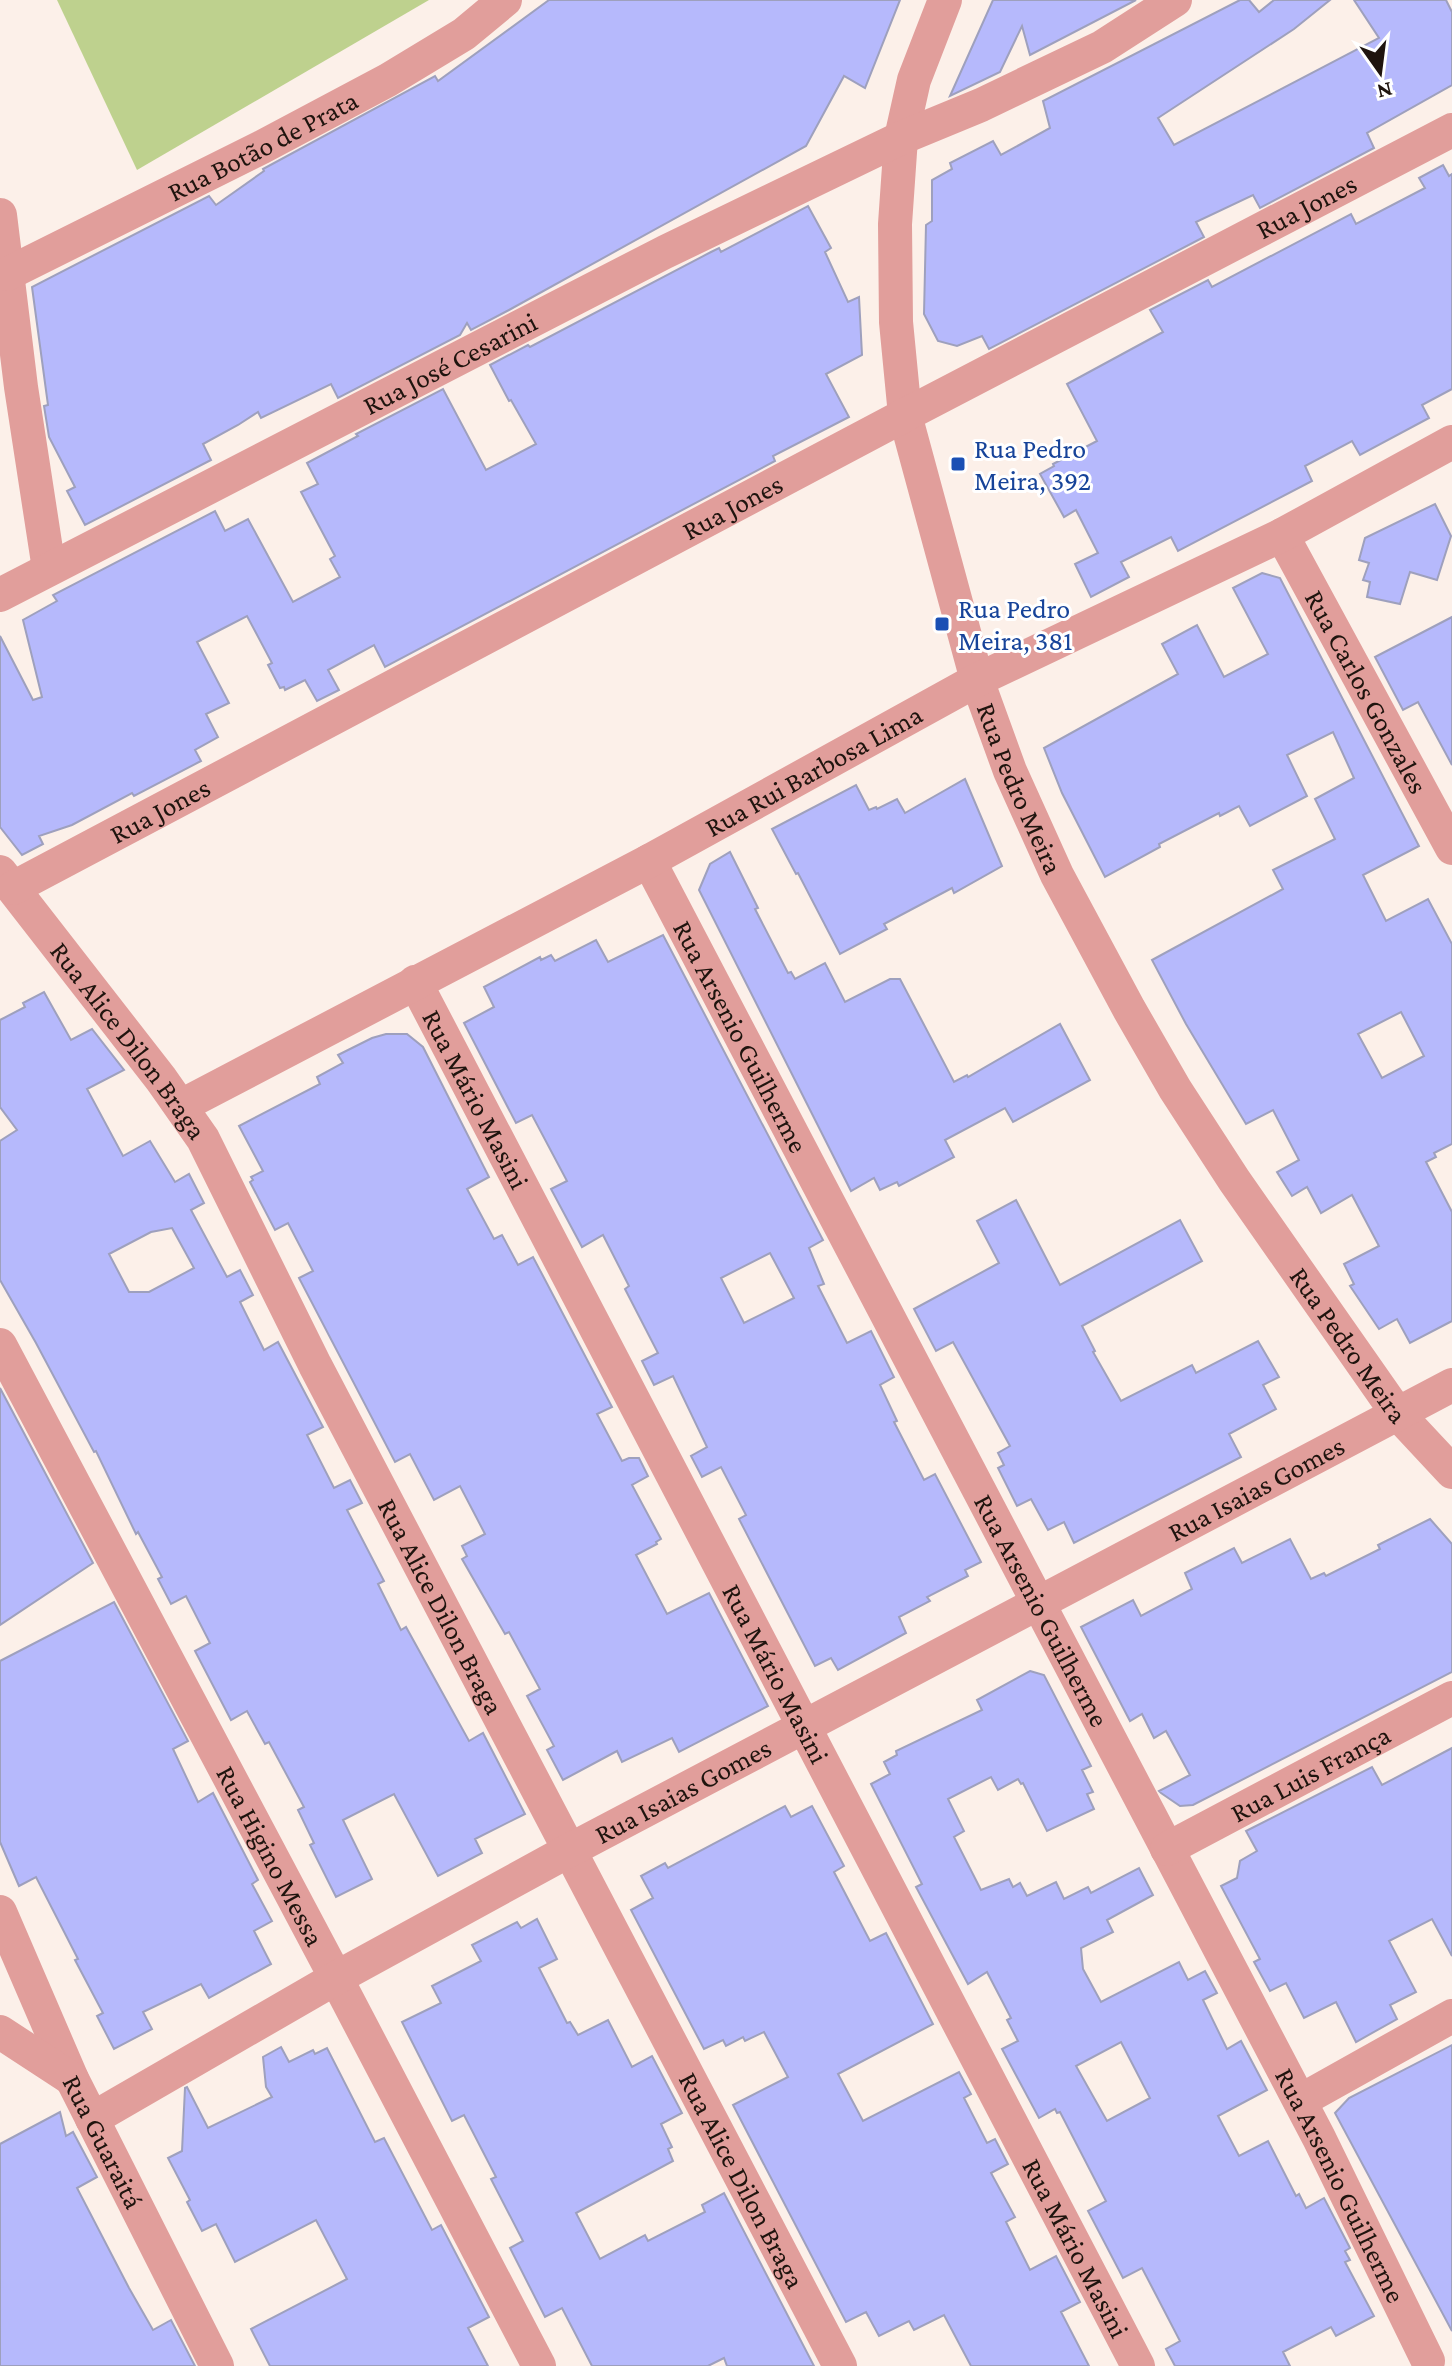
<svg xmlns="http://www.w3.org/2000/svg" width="1452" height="2366" font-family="'Crimson Pro',serif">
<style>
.green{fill:#bed18e}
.building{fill:#b6b9fc;stroke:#9ea0bd;stroke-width:2;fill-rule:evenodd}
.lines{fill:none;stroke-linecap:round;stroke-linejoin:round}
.minor{stroke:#e19e9b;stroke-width:34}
.transit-dot{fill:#1a4fb4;stroke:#fff;stroke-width:3}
.labels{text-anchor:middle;stroke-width:6;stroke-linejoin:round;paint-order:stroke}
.street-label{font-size:28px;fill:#1f140e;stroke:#fff}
.transit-label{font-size:28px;fill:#164399;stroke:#fff;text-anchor:start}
</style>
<rect width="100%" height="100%" fill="#fcf0e9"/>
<polygon class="green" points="57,0 429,0 137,170"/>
<g class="building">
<polygon points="549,0 900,0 865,88 844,76 806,146 509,310 471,330 467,323 460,335 338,398 331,384 261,418 258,412 238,425 203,444 211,460 85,525 67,491 75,487 49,437 44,406 48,405 32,287 209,196 216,205 264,171 263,169 435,76 438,81"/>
<polygon points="993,0 1136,0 1030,55 1022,26 1000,72 950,96"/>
<polygon points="1240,0 1249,0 1259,12 1274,0 1330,0 1294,29 1158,118 1174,145 1379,38 1354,0 1446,0 1452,12 1452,85 1367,133 1374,148 1260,208 1253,195 1196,222 1204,237 989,349 982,336 957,346 938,341 924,314 926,225 932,221 932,180 952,169 950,163 993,141 1001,155 1050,128 1043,101"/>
<polygon points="1443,165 1449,176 1452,174 1452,389 1422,405 1429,418 1360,455 1352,441 1305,466 1312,481 1178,551 1171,537 1121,562 1129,577 1091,597 1075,564 1098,553 1076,510 1064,517 1040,474 1054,466 1053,464 1097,441 1067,384 1163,332 1150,310 1208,280 1212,287 1351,214 1356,224 1425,188 1419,178"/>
<polygon points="808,206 831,248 825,252 848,302 859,297 862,355 826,374 849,417 773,456 775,461 385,667 374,645 328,670 339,690 317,701 305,680 285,690 284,687 280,688 268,665 272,663 247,616 220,630 197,642 229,703 206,714 218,737 195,750 201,761 134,796 132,793 72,825 39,836 43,844 22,855 0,827 0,636 33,700 42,697 23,620 57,601 53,595 215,511 225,531 248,519 293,602 340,577 330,559 335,556 301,492 318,484 307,463 358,436 356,434 443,389 486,470 536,444 511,400 509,401 490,365 528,345 530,347 711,252 719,248 721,252"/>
<polygon points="1435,504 1451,536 1437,580 1410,572 1400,604 1367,597 1370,582 1363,580 1369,563 1359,560 1365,538"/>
<path d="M1262,573L1280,578L1419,846L1363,875L1386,921L1428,899L1452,944V1144L1434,1153L1436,1157L1426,1162L1452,1212V1321L1410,1343L1397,1319L1379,1329L1350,1286L1354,1284L1344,1264L1379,1246L1352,1195L1321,1213L1307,1187L1292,1196L1277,1172L1299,1160L1273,1110L1246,1124L1186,1024L1152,960L1283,889L1273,870L1335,839L1315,799L1354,778L1333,732L1287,755L1307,796L1250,826L1239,806L1220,816L1219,813L1159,844L1160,847L1105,877L1062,793L1044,748L1178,674L1162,644L1197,625L1224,677L1268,654L1233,588ZM1401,1012L1424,1056L1382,1078L1358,1034Z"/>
<polygon points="1452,617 1452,765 1418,702 1403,710 1375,657"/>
<polygon points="965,779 1002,866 954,893 952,888 884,924 887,929 840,954 798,873 796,874 772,829 856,785 869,810 876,807 877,809 897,799 905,813"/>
<polygon points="730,852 758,908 755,909 788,973 791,972 795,979 825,963 845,1002 890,979 900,979 954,1082 967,1075 968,1077 1060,1024 1090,1080 1013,1122 1005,1108 945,1140 954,1157 899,1186 897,1182 880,1190 874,1178 851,1191 699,890 710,864"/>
<path d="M663,935L823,1240L809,1248L824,1284L818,1286L847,1343L871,1331L894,1377L880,1385L897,1421L894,1422L924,1480L935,1474L981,1562L965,1570L968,1576L927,1597L930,1601L899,1617L906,1633L838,1670L831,1658L815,1666L739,1519L746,1515L721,1467L702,1477L691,1456L707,1447L673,1376L654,1385L642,1361L658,1353L625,1289L629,1286L603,1235L582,1247L551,1189L567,1181L532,1115L516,1123L464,1023L494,1007L484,987L540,957L541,960L551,955L555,961L596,940L608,962ZM770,1253L794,1298L744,1323L721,1278Z"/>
<path d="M44,992L71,1040L92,1029L124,1070L87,1089L123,1156L150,1141L175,1182L189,1174L204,1203L191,1210L227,1277L240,1270L253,1295L240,1302L264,1350L278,1342L323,1427L307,1435L334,1488L350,1480L362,1503L347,1510L384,1581L378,1584L401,1630L406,1627L469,1741L483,1733L525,1814L475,1839L482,1853L438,1876L394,1794L343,1820L372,1879L336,1897L310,1845L314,1843L298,1810L304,1807L269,1742L265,1744L247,1711L231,1720L195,1651L210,1643L186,1596L171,1604L158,1579L162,1577L138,1532L136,1534L96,1451L94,1452L36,1343L0,1280V1141L17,1130L0,1107V1020L25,1007L23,1003ZM172,1228L194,1268L149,1292H129L109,1254L151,1232Z"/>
<polygon points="386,1034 407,1034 423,1047 489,1177 467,1189 494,1239 502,1235 518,1265 533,1257 612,1407 597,1414 622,1461 629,1458 639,1458 648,1476 632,1485 661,1539 656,1542 657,1544 636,1555 667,1614 709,1593 768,1706 679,1752 672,1738 622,1762 617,1751 563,1780 547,1750 554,1746 527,1696 540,1689 509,1632 505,1634 462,1559 467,1556 462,1546 485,1534 460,1486 434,1500 410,1454 395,1462 299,1278 313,1271 288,1223 275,1230 250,1182 253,1180 251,1177 263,1171 239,1126 320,1084 317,1077 343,1063 338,1055 372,1038"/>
<polygon points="1016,1200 1060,1285 1180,1220 1202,1261 1082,1326 1095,1351 1093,1352 1121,1401 1192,1365 1196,1373 1258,1341 1279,1377 1263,1385 1276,1409 1229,1434 1241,1457 1074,1543 1064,1522 1048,1530 1031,1499 1017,1506 998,1468 1004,1465 998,1453 1010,1446 953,1342 936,1351 914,1309 999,1263 977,1221"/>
<polygon points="0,1388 93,1563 0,1625"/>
<polygon points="1430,1519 1452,1544 1452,1672 1193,1805 1180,1806 1161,1793 1159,1791 1190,1775 1166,1731 1154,1738 1142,1714 1130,1721 1081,1627 1133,1600 1141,1616 1192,1589 1185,1573 1234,1548 1242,1563 1290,1539 1311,1579 1324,1573 1326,1576 1380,1549 1378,1545"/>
<polygon points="114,1602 188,1741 173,1749 198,1802 213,1793 258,1880 252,1884 272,1921 254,1931 271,1964 209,1998 201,1984 143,2012 152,2029 114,2049 97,2016 103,2013 75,1960 78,1959 36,1877 19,1886 0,1842 0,1661"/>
<path d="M1030,1671L1044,1675L1091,1766L1082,1770L1093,1792L1087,1794L1094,1809L1047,1831L1023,1783L1021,1784L1018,1779L998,1790L991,1777L948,1799L964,1831L954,1837L981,1890L1009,1879L1013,1887L1020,1883L1027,1896L1056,1882L1064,1899L1088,1887L1091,1893L1139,1868L1153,1895L1107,1920L1113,1932L1081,1948L1083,1969L1101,2002L1179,1962L1188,1980L1205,1971L1217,1993L1203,2000L1227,2049L1241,2041L1267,2090L1218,2116L1239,2156L1268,2141L1296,2196L1299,2194L1306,2208L1324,2198L1350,2248L1345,2251L1350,2260L1345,2262L1374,2316L1336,2336L1331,2327L1283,2352L1290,2366H1175L1166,2349L1180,2341L1142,2268L1123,2278L1088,2211L1106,2201L1060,2112L1057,2113L1055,2109L1039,2118L1002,2049L1018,2041L1007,2020L1011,2018L987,1972L968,1984L916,1887L922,1884L871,1784L890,1774L884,1762L897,1755L896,1751L982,1710L977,1700ZM1121,2042L1150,2098L1107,2121L1076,2066Z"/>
<polygon points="1452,1748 1452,1956 1432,1919 1389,1941 1416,1992 1390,2005 1397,2019 1356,2042 1336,2002 1304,2018 1286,1983 1270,1991 1254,1962 1260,1959 1221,1886 1237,1878 1240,1861 1257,1851 1246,1831 1372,1767 1382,1785"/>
<polygon points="785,1806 791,1817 812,1806 844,1866 834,1872 870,1941 886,1933 933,2024 838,2074 863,2121 959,2072 971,2094 964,2098 987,2143 995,2139 1008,2164 991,2173 1015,2217 1006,2222 1030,2270 1056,2256 1080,2302 1061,2312 1089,2366 971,2366 944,2315 914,2330 909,2321 879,2336 866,2312 846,2322 733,2105 788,2077 764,2032 745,2041 743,2037 726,2046 723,2040 704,2049 631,1910 653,1898 641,1876 665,1863 668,1868"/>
<polygon points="537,1919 557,1959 539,1968 567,2023 570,2022 578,2035 608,2020 632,2067 652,2056 682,2113 661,2124 672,2147 668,2149 673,2161 576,2213 600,2259 645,2235 648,2241 705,2212 702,2205 724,2193 814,2366 727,2366 724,2358 708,2366 592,2366 562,2308 545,2317 510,2248 523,2241 491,2179 496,2177 464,2115 452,2121 402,2022 441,2003 432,1986 481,1961 472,1945 517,1922 521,1928"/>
<polygon points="1452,2045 1452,2331 1335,2113 1349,2098"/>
<polygon points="281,2047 289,2062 313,2050 315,2054 327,2048 375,2142 384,2138 432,2230 441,2225 489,2317 468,2328 488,2366 270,2366 251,2329 347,2279 316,2220 235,2262 216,2224 202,2231 187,2202 190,2200 168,2158 182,2151 185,2088 187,2087 208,2128 272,2097 266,2087 263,2057"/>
<polygon points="60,2112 66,2136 73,2132 97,2177 77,2188 129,2288 153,2330 171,2320 195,2366 0,2366 0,2144"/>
</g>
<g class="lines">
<g class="minor">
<path id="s1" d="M945,0L914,80L901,138L895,224L896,322L905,415L977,680L1010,771L1057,875L1129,1009L1175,1089L1234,1180L1397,1413L1452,1472"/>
<polyline points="0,215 21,387 49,569"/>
<path id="s2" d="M7,274L262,147L388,80L464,34L505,0"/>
<path id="s3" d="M1282,535L1452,848"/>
<path id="s4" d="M0,595L665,252L901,138L981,105L1102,47L1175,0"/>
<path id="s5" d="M649,861L1319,2138L1428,2361"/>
<path id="s6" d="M0,872L161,1079L203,1139L315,1365L840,2366"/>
<path id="s7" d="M13,888L905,415L1452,130"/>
<path id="s8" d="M415,982L1138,2366"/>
<path id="s9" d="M181,1106L649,861L977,680L1282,535L1452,442"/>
<path id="s10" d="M0,1345L336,1978L539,2366"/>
<path id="s11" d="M1167,1849L1452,1698"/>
<path id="s12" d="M0,1912L72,2079L217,2366"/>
<polyline points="0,2032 72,2079"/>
<polyline points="1300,2101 1452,2016"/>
<path id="s13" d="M92,2119L336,1978L570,1850L1452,1385"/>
</g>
</g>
<g class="transit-dot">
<rect x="950" y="456" width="16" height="16" rx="4"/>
<rect x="934" y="616" width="16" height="16" rx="4"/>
</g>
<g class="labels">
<g class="street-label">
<text dy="10" stroke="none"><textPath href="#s2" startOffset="286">Rua Botão de Prata</textPath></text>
<text dy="10" stroke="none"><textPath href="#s7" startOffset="1462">Rua Jones</textPath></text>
<text dy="10" stroke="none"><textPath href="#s4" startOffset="506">Rua José Cesarini</textPath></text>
<text dy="10" stroke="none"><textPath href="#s7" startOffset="814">Rua Jones</textPath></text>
<text dy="10" stroke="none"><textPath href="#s3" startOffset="178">Rua Carlos Gonzales</textPath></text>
<text dy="10" stroke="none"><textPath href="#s9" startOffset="716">Rua Rui Barbosa Lima</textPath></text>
<text dy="10" stroke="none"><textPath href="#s1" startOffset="814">Rua Pedro Meira</textPath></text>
<text dy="10" stroke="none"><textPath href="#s7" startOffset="166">Rua Jones</textPath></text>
<text dy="10" stroke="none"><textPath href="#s5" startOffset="198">Rua Arsenio Guilherme</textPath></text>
<text dy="10" stroke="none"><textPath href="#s6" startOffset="212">Rua Alice Dilon Braga</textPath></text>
<text dy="10" stroke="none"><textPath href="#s8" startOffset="132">Rua Mário Masini</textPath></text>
<text dy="10" stroke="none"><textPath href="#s1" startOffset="1462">Rua Pedro Meira</textPath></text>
<text dy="10" stroke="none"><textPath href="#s13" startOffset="1324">Rua Isaias Gomes</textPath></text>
<text dy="10" stroke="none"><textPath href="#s6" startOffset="860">Rua Alice Dilon Braga</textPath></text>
<text dy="10" stroke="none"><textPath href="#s5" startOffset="846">Rua Arsenio Guilherme</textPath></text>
<text dy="10" stroke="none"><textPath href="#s8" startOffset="780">Rua Mário Masini</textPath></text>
<text dy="10" stroke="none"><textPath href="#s11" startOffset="162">Rua Luis França</textPath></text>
<text dy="10" stroke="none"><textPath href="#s13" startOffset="676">Rua Isaias Gomes</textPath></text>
<text dy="10" stroke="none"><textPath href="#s10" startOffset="578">Rua Higino Messa</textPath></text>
<text dy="10" stroke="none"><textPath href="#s12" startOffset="252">Rua Guaraitá</textPath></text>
<text dy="10" stroke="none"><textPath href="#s6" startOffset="1508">Rua Alice Dilon Braga</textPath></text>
<text dy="10" stroke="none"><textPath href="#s5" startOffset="1494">Rua Arsenio Guilherme</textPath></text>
<text dy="10" stroke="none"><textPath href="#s8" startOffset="1428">Rua Mário Masini</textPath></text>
</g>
<g class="transit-label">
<text x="974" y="458">Rua Pedro<tspan x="974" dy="32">Meira, 392</tspan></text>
<text x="958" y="618">Rua Pedro<tspan x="958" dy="32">Meira, 381</tspan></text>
</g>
</g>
<g transform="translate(1380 72) rotate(166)" stroke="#ffffff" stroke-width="6" paint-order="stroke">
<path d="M0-6L14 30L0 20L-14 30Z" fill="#1f140e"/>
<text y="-12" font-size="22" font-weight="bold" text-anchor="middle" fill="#1f140e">N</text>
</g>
</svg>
